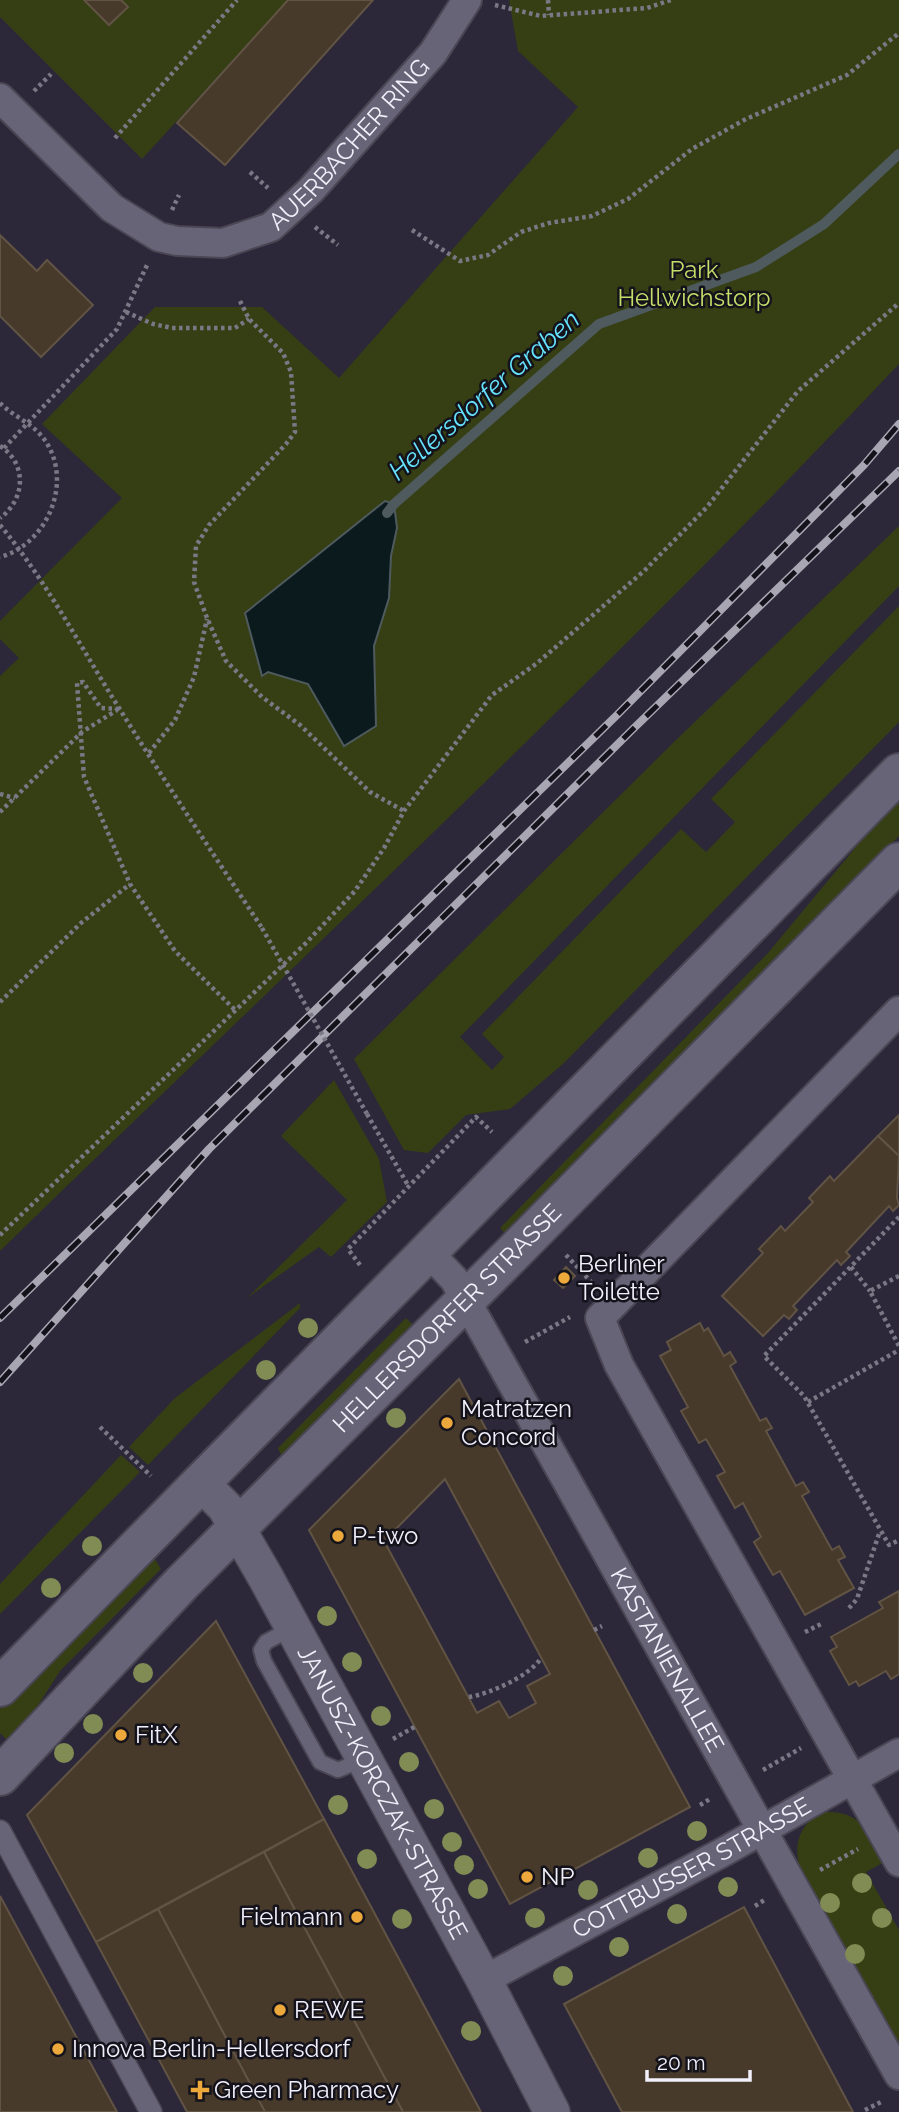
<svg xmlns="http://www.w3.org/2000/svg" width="899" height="2112" font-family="Raleway,sans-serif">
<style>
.green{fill:#363f14;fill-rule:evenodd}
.water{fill:#0a1a1d;stroke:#4f5a5f;stroke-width:2}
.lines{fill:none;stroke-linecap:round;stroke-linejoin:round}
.stream{stroke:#4f5a5f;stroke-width:10}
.building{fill:#473a2b;stroke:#615444;stroke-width:2;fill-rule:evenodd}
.service-casing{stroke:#4a4654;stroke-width:18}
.pedestrian-casing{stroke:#4a4654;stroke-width:24}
.minor-casing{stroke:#4a4654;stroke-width:32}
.tertiary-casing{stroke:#4a4654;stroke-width:38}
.secondary-casing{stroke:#4a4654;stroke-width:42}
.path{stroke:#7b7886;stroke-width:4.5;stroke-dasharray:3.5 3.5;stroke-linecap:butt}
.service{stroke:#686478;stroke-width:14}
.pedestrian{stroke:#686478;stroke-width:21}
.minor{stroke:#686478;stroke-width:28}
.tertiary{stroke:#686478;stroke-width:35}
.secondary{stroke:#686478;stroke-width:38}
.rail-casing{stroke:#a9a6b3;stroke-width:8}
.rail{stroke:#14121a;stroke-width:5;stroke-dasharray:16;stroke-linecap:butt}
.path-bridge{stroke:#7b7886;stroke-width:4.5;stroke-dasharray:3.5 3.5;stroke-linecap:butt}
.tree{fill:#808c54}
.poi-dot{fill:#eda83c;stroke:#14121a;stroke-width:2.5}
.labels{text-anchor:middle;stroke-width:5;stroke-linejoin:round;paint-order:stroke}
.street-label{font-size:24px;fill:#f1effa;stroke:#14121a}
.park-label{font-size:24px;fill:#c4de6a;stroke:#14121a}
.poi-label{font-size:24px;fill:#f1effa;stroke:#14121a;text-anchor:start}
.water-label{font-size:26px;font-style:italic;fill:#66e3fe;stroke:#14121a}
</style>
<rect width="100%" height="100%" fill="#2c2839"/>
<g class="green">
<polygon points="0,0 288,0 142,159 0,17"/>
<path d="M509,0H899V364C610,670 302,957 0,1251V676L19,658L0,639V621L122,498L42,424L155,307H262L339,378L578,107L518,51ZM397,528L391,556L389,598L374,646L376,726L344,746L308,684L267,672Z"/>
<polygon points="899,526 899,586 460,1037 492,1070 504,1057 482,1034 681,829 706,852 735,822 711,799 899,606 899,722 564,1063 510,1109 466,1115 428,1153 404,1150 354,1059 676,740"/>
<polygon points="899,795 899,836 508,1237 500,1228 768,953"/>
<polygon points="334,1080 379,1159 387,1202 331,1257 319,1247 247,1298 347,1200 281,1136"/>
<polygon points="300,1303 300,1308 148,1465 129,1447 175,1398"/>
<polygon points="406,1318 417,1329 285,1464 278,1448"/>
<polygon points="121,1455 140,1472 0,1614 0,1584"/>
<polygon points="151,1553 161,1569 60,1671 35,1710 9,1742 0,1733 0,1709"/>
<path d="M826,1812C862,1811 869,1834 886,1861L866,1872L899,1930V2047L801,1871C792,1847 799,1820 826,1812Z"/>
</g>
<polygon class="water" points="385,501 394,504 397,528 391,556 389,598 374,646 376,726 344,746 308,684 268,672 262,676 245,613"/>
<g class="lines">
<polyline class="stream" points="387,513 394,504 599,324 756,267 824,224 899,154"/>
</g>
<g class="building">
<polygon points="84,0 121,0 128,7 109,25"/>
<polygon points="288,0 373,0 225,165 177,123"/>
<polygon points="0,235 37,271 47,260 93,305 41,357 0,316"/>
<polygon points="899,1115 899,1156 878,1136"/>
<polygon points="878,1136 899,1156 897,1198 899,1205 893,1211 889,1206 846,1252 850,1256 841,1265 837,1260 793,1306 797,1310 789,1319 784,1315 763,1336 722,1296 763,1253 759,1249 781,1226 785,1231 813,1202 809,1198 830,1176 834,1181"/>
<polygon points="566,1267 575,1276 563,1288 554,1280"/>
<polygon points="700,1323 704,1331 708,1328 724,1356 730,1352 736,1362 730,1366 760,1421 766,1418 772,1428 766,1431 796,1486 803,1482 809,1492 802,1496 832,1550 839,1546 845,1557 838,1560 854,1588 805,1615 780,1571 773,1575 754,1542 761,1537 743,1503 735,1508 717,1476 725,1472 706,1439 699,1443 681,1411 688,1407 660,1356 671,1350 667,1342"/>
<path d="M459,1379L690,1807L510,1904L309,1530ZM445,1479L550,1674L527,1686L536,1703L509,1718L499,1701L477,1713L384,1541Z"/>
<polygon points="899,1591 899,1674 891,1679 886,1671 859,1686 856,1681 849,1685 830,1651 837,1647 831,1637 883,1608 879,1602"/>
<polygon points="216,1621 324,1819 96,1942 27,1815"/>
<polygon points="324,1819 481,2112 403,2112 264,1852"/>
<polygon points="264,1852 403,2112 265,2112 158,1909"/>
<polygon points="0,1896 117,2112 0,2112"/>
<polygon points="744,1907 853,2112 622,2112 564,2004"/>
<polygon points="158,1909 265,2112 187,2112 96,1942"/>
</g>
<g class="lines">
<defs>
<polyline id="service" points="292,1628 266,1642 261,1650 264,1661 320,1762 338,1770 364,1759"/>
<polyline id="pedestrian" points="0,1831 151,2112"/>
<g id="minor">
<path id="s1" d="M0,98L112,208L159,237L177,241L223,243L271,227L311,190L433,53L467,0"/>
<polyline points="899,1011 600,1318 619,1365 899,1862"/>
<path id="s2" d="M428,1252L454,1279L899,2075"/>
<path id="s3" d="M484,1980L725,1851L899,1753"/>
</g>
<g id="tertiary">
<path id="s4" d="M201,1483L225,1507L266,1578L484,1980L552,2112"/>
</g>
<g id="secondary">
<polyline points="0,1687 899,773"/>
<path id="s5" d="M0,1776L181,1584L510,1256L899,862"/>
</g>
</defs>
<use href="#service" class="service-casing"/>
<use href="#pedestrian" class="pedestrian-casing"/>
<use href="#minor" class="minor-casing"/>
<use href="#tertiary" class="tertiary-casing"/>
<use href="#secondary" class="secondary-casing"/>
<g class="path">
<polyline points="548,0 549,15"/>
<polyline points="495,5 541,16 647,8 671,0"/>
<polyline points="34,91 51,74"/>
<polyline points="115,138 237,0"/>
<polyline points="250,172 268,188"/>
<polyline points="172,210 179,195"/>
<polyline points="315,227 338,245"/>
<polyline points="412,230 460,261 488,255 521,232 549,223 592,216 628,199 692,149 746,119 847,75 899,33"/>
<polyline points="240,301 249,319 283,353 291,372 295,432 286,444 209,525 196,546 194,582 207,618 226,661 262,697 300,725 370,792 404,811"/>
<polyline points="126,312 153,324 172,328 235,328 249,319"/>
<path d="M0,403C16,419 37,424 49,447C71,488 45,545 0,557"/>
<path d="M0,446C28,464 25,500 0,518"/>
<polyline points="4,448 117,329 148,263"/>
<path d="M0,525C47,582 80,646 119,708C165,782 214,855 262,928"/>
<polyline points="119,709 101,708 83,682 77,683 84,777 130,884 175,951 235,1010"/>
<polyline points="149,753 175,720 194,677 207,619"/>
<polyline points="0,794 15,798"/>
<polyline points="0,812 82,732 117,710"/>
<polyline points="0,1002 81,923 130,884"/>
<polyline points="367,1114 409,1187"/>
<polyline points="899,1217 764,1356 804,1396 889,1545 899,1540"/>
<polyline points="0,1235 305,944 355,891 384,848 404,811 492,695 536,664 644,571 707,507 798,391 899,303"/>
<polyline points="566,1255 593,1284"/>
<polyline points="360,1265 348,1249 476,1117 492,1132"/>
<polyline points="851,1267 870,1291"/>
<polyline points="899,1276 870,1291 899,1346"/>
<polyline points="525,1342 570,1317"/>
<polyline points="808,1402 899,1350"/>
<polyline points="100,1427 151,1476"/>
<polyline points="849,1608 857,1599 880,1531"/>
<polyline points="594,1630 602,1626"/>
<polyline points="805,1632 823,1623"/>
<path d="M469,1697C489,1694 530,1676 541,1658"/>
<polyline points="393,1739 416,1726"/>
<polyline points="763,1770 801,1748"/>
<polyline points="700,1805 710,1799"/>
<polyline points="820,1870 858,1849"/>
<polyline points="755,1906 766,1899"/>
<polyline points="865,2110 883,2101"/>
</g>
<use href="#service" class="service"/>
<use href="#pedestrian" class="pedestrian"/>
<use href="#minor" class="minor"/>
<use href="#tertiary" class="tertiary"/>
<use href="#secondary" class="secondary"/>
<defs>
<g id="rail">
<polyline points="0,1318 618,714 864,465 899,424"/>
<polyline points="0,1382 209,1149 633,729 899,471"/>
</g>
</defs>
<use href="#rail" class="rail-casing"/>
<use href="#rail" class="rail"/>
<polyline class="path-bridge" points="262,928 367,1114"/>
</g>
<g class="tree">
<circle cx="308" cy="1328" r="10"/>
<circle cx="266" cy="1370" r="10"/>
<circle cx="396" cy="1418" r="10"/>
<circle cx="92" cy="1546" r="10"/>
<circle cx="51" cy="1588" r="10"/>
<circle cx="327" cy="1616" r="10"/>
<circle cx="352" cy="1662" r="10"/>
<circle cx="143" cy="1673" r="10"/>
<circle cx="381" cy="1716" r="10"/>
<circle cx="93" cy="1724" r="10"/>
<circle cx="64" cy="1753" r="10"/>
<circle cx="409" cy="1762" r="10"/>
<circle cx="338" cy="1805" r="10"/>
<circle cx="434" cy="1809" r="10"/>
<circle cx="697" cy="1831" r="10"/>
<circle cx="452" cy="1842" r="10"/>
<circle cx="648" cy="1858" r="10"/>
<circle cx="367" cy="1859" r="10"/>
<circle cx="464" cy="1865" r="10"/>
<circle cx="862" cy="1883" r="10"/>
<circle cx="728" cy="1887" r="10"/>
<circle cx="478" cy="1889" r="10"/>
<circle cx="588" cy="1890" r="10"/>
<circle cx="830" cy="1903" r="10"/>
<circle cx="677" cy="1914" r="10"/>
<circle cx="535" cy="1918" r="10"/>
<circle cx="882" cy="1918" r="10"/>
<circle cx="402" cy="1919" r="10"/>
<circle cx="619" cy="1947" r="10"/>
<circle cx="855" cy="1954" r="10"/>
<circle cx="563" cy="1976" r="10"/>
<circle cx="471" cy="2031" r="10"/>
</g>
<g class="poi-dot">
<circle cx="564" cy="1278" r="7"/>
<circle cx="447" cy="1423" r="7"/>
<circle cx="338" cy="1536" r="7"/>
<circle cx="121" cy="1735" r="7"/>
<circle cx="527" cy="1877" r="7"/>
<circle cx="357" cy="1917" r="7"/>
<circle cx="280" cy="2010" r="7"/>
<circle cx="58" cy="2049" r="7"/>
<path d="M196.5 2079.5h7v7h7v7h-7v7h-7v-7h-7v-7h7z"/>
</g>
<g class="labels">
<g class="street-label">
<text dy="8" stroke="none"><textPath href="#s1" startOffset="441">AUERBACHER RING</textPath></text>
<text dy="8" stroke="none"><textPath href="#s5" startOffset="640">HELLERSDORFER STRASSE</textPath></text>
<text dy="8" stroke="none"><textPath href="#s2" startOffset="474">KASTANIENALLEE</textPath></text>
<text dy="8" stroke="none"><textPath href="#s4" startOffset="360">JANUSZ-KORCZAK-STRASSE</textPath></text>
<text dy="8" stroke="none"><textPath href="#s3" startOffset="236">COTTBUSSER STRASSE</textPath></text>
</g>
<g class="park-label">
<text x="694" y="278">Park<tspan x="694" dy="28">Hellwichstorp</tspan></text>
</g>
<g class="poi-label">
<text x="578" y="1272">Berliner<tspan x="578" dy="28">Toilette</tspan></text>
<text x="461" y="1417">Matratzen<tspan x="461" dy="28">Concord</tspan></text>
<text x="352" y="1544">P-two</text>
<text x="135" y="1743">FitX</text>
<text x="541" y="1885">NP</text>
<text x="343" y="1925" text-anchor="end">Fielmann</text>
<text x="294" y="2018">REWE</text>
<text x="72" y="2057">Innova Berlin-Hellersdorf</text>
<text x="214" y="2098">Green Pharmacy</text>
</g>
<g class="water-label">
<text transform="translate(484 395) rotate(-41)" y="9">Hellersdorfer Graben</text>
</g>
</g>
<path d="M647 2070v10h103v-10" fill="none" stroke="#f1effa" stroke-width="3.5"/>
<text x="657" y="2070" font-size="21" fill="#f1effa" stroke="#14121a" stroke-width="5" paint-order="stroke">20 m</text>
</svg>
